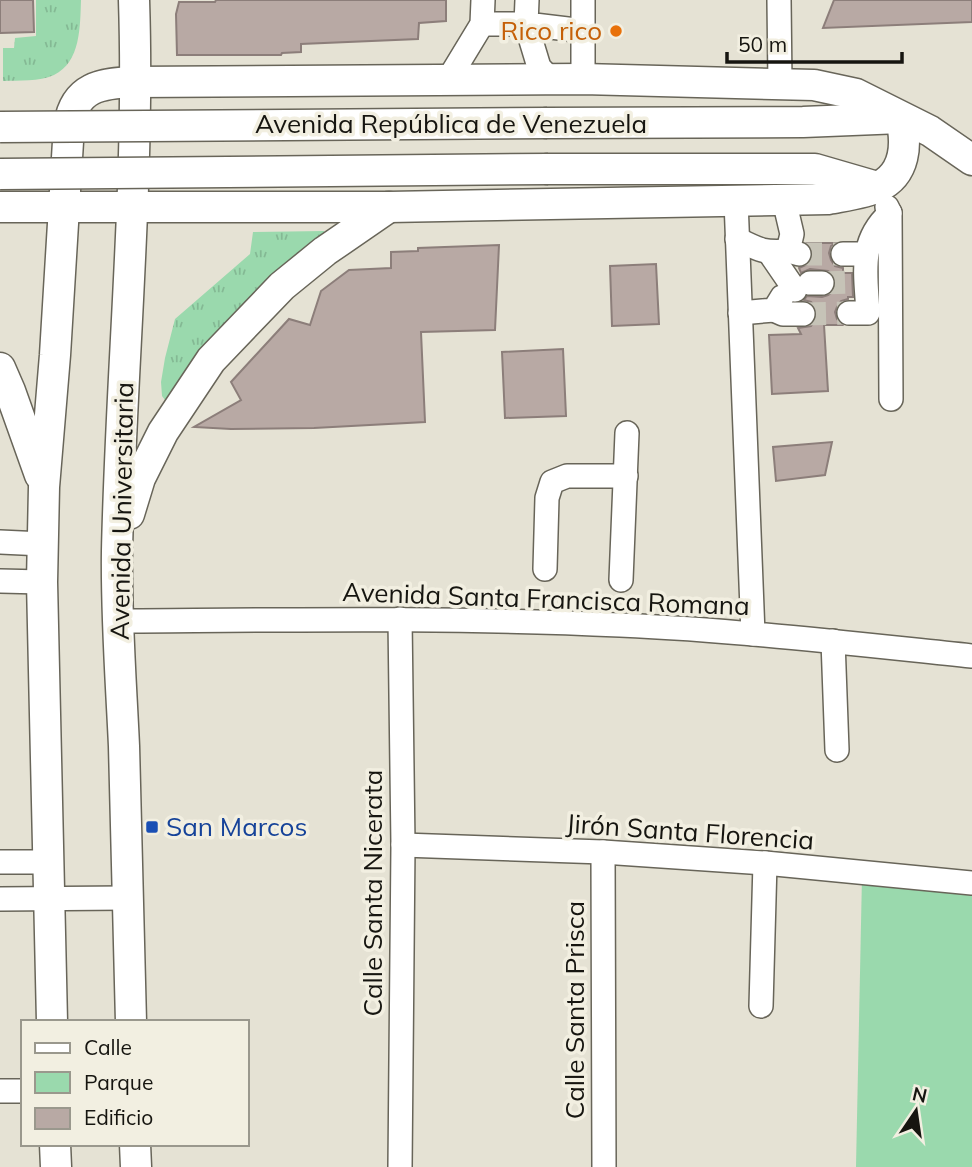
<svg xmlns="http://www.w3.org/2000/svg" width="972" height="1167" font-family="Mulish,sans-serif">
<style>
.grass{fill:url(#grass-tufts)}
.park{fill:#9ad9ad}
.building{fill:#b8a9a4;stroke:#8c7e7a;stroke-width:2}
.lines{fill:none;stroke-linecap:round;stroke-linejoin:round}
.minor-tunnel{stroke:#c6c3b7;stroke-width:23;stroke-dasharray:23 11;stroke-linecap:butt}
.minor-casing{stroke:#686559;stroke-width:26}
.major-casing{stroke:#686559;stroke-width:33}
.minor{stroke:#fff;stroke-width:23}
.major{stroke:#fff;stroke-width:30}
.major-bridge-casing{stroke:#686559;stroke-width:33;stroke-linecap:butt}
.major-bridge{stroke:#fff;stroke-width:30}
.food-dot{fill:#e8710a;stroke:#f2efe1;stroke-width:2.5}
.transit-dot{fill:#1a4fb4;stroke:#f2efe1;stroke-width:2.5}
.labels{text-anchor:middle;stroke-width:7;stroke-linejoin:round;paint-order:stroke}
.food-label{font-size:26px;fill:#c56008;stroke:#f2efe1;text-anchor:end}
.street-label{font-size:26px;fill:#161510;stroke:#f2efe1}
.transit-label{font-size:26px;fill:#164399;stroke:#f2efe1;text-anchor:start}
</style>
<defs>
<pattern id="grass-tufts" width="24" height="20" patternUnits="userSpaceOnUse" patternTransform="scale(1.75)"><rect width="24" height="20" fill="#9ad9ad"/><path d="M3 7l-1-3M5 7V3M7 7l1-3M15 17l-1-3M17 17v-4M19 17l1-3" fill="none" stroke="#84b994"/></pattern>
</defs>
<rect width="100%" height="100%" fill="#e5e2d4"/>
<g class="grass">
<path d="M36,0H81C80,26 81,62 54,75C39,82 19,80 3,81V48H14L15,38L36,36Z"/>
<polygon points="324,231 325,234 192,364 165,400 162,396 161,382 165,358 175,319 250,254 253,232"/>
</g>
<polygon class="park" points="862,876 972,885 972,1167 856,1167"/>
<g class="building">
<polygon points="0,0 33,0 34,32 0,33"/>
<polygon points="216,0 446,0 446,21 419,23 418,39 301,44 301,52 282,53 281,55 177,55 176,14 179,2 215,2"/>
<polygon points="834,0 972,0 972,22 823,28"/>
<polygon points="807,243 835,243 831,246 829,253 831,260 835,266 843,268 843,273 852,273 853,297 848,297 848,299 841,301 837,307 835,312 837,319 842,325 824,325 828,391 772,394 769,335 801,334 798,328 811,326 815,320 817,315 815,306 811,302 804,300 807,296 822,297 828,295 834,291 836,284 834,275 828,271 810,269 801,273 799,268 808,264 813,257 812,250"/>
<polygon points="499,245 495,330 421,332 425,422 314,428 231,429 194,427 241,400 231,382 289,319 310,325 321,291 349,270 391,268 391,252 418,251 418,248"/>
<polygon points="656,264 659,324 612,326 610,266"/>
<polygon points="563,349 566,416 505,418 502,352"/>
<polygon points="832,442 825,475 776,481 773,447"/>
</g>
<g class="lines">
<g class="minor-tunnel">
<polyline points="799,254 843,254"/>
<polyline points="822,283 853,282"/>
<polyline points="803,314 849,313"/>
</g>
<defs>
<g id="minor">
<polyline points="527,0 526,24 584,31"/>
<polyline points="779,0 780,83"/>
<polyline points="482,24 526,24 539,67 551,80"/>
<polyline points="583,79 583,0"/>
<polyline points="448,80 482,24 483,0"/>
<polyline points="784,200 792,234 788,251 799,254"/>
<polyline points="736,201 753,634"/>
<polyline points="890,213 891,399"/>
<path d="M737,239C759,250 764,253 788,251"/>
<polyline points="769,252 795,290"/>
<polyline points="843,254 865,254"/>
<polyline points="810,283 822,283"/>
<polyline points="774,310 783,314 803,314"/>
<polyline points="740,313 774,310 782,297"/>
<path d="M849,313H868C866,274 858,242 890,213L887,207"/>
<polyline points="0,542 43,544"/>
<polyline points="545,569 547,498 552,482 567,476 626,476"/>
<polyline points="621,580 627,433"/>
<polyline points="0,581 42,582"/>
<polyline points="400,619 403,845 400,1167"/>
<path d="M118,621C285,620 452,617 620,625C737,630 855,644 972,656"/>
<polyline points="833,641 837,750"/>
<polyline points="403,845 603,852 765,863 972,883"/>
<polyline points="603,852 604,1167"/>
<polyline points="0,862 49,862"/>
<polyline points="0,899 127,898"/>
<polyline points="761,1006 765,863"/>
<polyline points="0,1091 23,1091"/>
</g>
<g id="major">
<polyline points="547,123 803,122 901,118"/>
<polyline points="548,169 815,169 877,187"/>
<path d="M0,207H389L828,199C843,196 866,193 878,187C906,174 907,144 901,118"/>
<polyline points="0,368 10,391 40,475"/>
<polyline points="129,514 140,478 163,432 211,360 282,286 325,251 389,207"/>
<path d="M52,1022L42,582L44,487L55,355L69,125C75,87 101,83 134,82L583,79L814,85L856,94L930,131L972,160"/>
<path d="M131,1022C128,930 127,838 124,746C121,681 116,616 117,551C121,367 140,183 134,0"/>
<polyline points="55,1144 56,1167"/>
<polyline points="135,1144 136,1167"/>
</g>
</defs>
<use href="#minor" class="minor-casing"/>
<use href="#major" class="major-casing"/>
<use href="#minor" class="minor"/>
<use href="#major" class="major"/>
<defs>
<g id="major-bridge">
<polyline points="0,127 547,123"/>
<polyline points="0,174 548,169"/>
</g>
</defs>
<use href="#major-bridge" class="major-bridge-casing"/>
<use href="#major-bridge" class="major-bridge"/>
</g>
<circle class="food-dot" cx="616" cy="31" r="7"/>
<rect class="transit-dot" x="145" y="820" width="14" height="14" rx="3.5"/>
<g class="labels">
<g class="food-label">
<text x="602" y="40">Rico rico</text>
</g>
<g class="street-label">
<text x="451" y="133">Avenida República de Venezuela</text>
<text transform="translate(122 511) rotate(-89)" y="9">Avenida Universitaria</text>
<text transform="translate(546 599) rotate(2)" y="9">Avenida Santa Francisca Romana</text>
<text transform="translate(690 832) rotate(4)" y="9">Jirón Santa Florencia</text>
<text transform="translate(373 893) rotate(-90)" y="9">Calle Santa Nicerata</text>
<text transform="translate(575 1010) rotate(-90)" y="9">Calle Santa Prisca</text>
</g>
<g class="transit-label">
<text x="166" y="836">San Marcos</text>
</g>
</g>
<rect x="21" y="1020" width="228" height="126" fill="#f2efe1" stroke="#9a988d" stroke-width="2"/>
<rect x="35" y="1043" width="35" height="10" fill="#ffffff" stroke="#9a988d" stroke-width="2"/>
<text x="84" y="1055" font-size="21" fill="#161510">Calle</text>
<rect x="35" y="1072" width="35" height="21" fill="#9ad9ad" stroke="#9a988d" stroke-width="2"/>
<text x="84" y="1090" font-size="21" fill="#161510">Parque</text>
<rect x="35" y="1108" width="35" height="21" fill="#b8a9a4" stroke="#9a988d" stroke-width="2"/>
<text x="84" y="1125" font-size="21" fill="#161510">Edificio</text>
<g transform="translate(916 1111) rotate(13)" stroke="#f2efe1" stroke-width="5" paint-order="stroke">
<path d="M0-5L12 26L0 18L-12 26Z" fill="#161510"/>
<text y="-10" font-size="19" font-weight="bold" text-anchor="middle" fill="#161510">N</text>
</g>
<path d="M727 52v10h175v-10" fill="none" stroke="#161510" stroke-width="3.5"/>
<text x="738" y="52" font-size="21" fill="#161510" stroke="#f2efe1" stroke-width="5" paint-order="stroke">50 m</text>
</svg>
